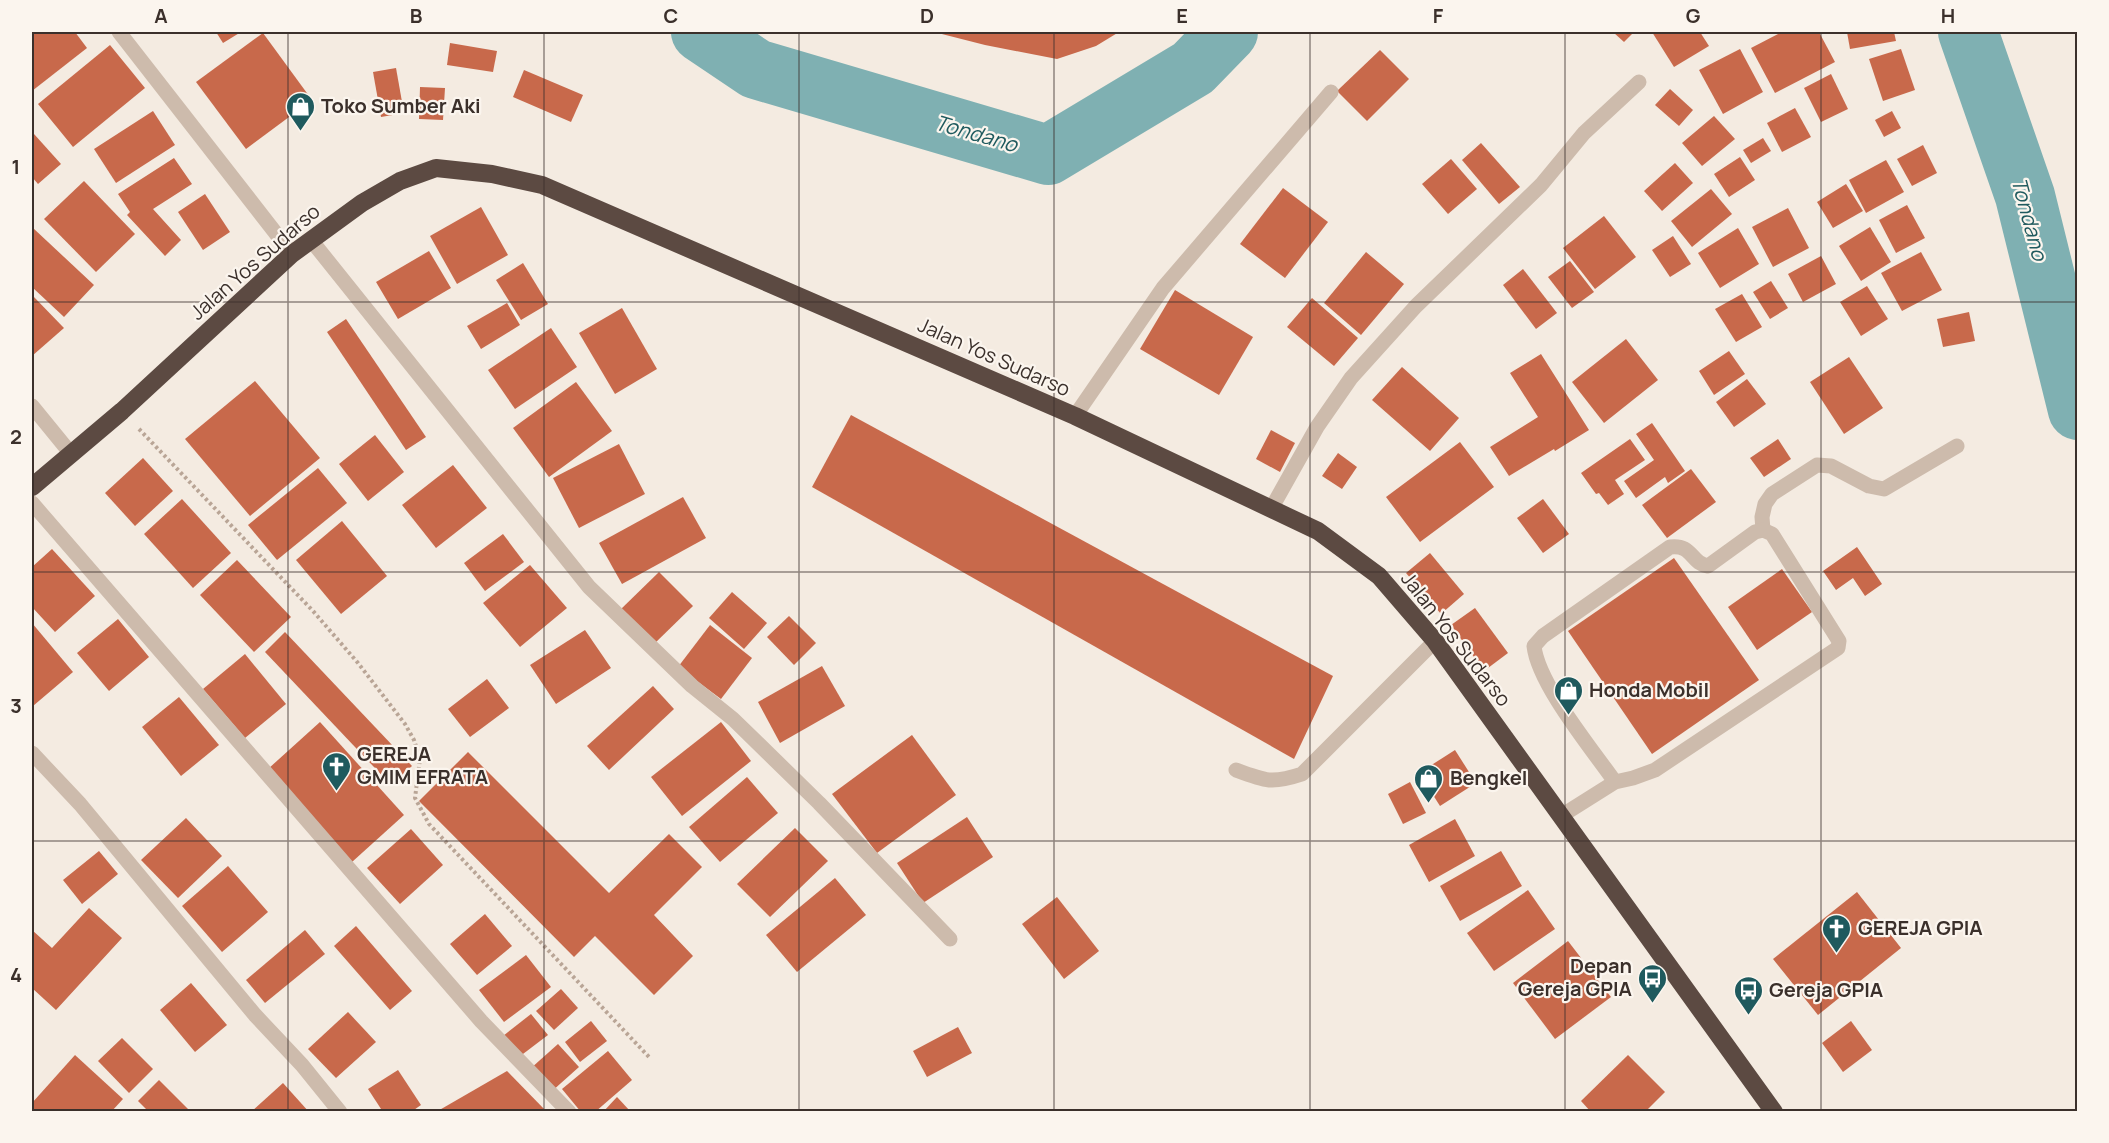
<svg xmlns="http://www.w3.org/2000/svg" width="2109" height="1143" font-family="Manrope,sans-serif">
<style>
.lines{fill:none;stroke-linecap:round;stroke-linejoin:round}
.river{stroke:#7fb0b2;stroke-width:60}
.building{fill:#c8694b}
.path{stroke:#b9a596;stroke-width:4;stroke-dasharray:3 3;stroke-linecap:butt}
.lane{stroke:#cdbbac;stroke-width:15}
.street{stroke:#cdbbac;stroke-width:15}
.highway{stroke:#5c4a42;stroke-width:18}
.grid{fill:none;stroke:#3b302b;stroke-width:1.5;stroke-opacity:0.55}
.labels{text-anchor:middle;stroke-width:4.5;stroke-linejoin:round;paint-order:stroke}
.poi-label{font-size:20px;font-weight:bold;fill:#3b302b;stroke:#fbf5ee;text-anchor:start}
.street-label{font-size:20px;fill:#3b302b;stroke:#fbf5ee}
.water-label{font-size:21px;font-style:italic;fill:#1f5a5e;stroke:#fbf5ee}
.neatline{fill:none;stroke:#3b302b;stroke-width:2}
.grid-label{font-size:20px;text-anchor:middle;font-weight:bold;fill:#3b302b}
</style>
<rect width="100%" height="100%" fill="#f4ebe1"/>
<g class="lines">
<g class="river">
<polyline points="701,32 756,69 1048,155 1193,68 1228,32"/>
<polyline points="1968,32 2025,196 2078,410"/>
</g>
</g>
<g class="building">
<polygon points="32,32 75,32 87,48 32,91"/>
<polygon points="216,32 241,32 223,43"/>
<polygon points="934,32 1119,32 1096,46 1057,59 985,45"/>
<polygon points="1613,32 1634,32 1624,42"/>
<polygon points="1652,32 1700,32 1709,46 1674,67"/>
<polygon points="1782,32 1819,32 1835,62 1775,93 1751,48"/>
<polygon points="1847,32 1894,32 1896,41 1850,49"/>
<polygon points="263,33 312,100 246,149 196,82"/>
<polygon points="450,43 497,51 493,72 447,65"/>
<polygon points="110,45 145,88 73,147 38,104"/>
<polygon points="1740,49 1763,92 1723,114 1699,70"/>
<polygon points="1901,49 1915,90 1883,101 1869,59"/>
<polygon points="1380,50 1409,79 1367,121 1337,91"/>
<polygon points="396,68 404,113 381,117 373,72"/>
<polygon points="524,70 583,95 571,122 513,97"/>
<polygon points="1831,74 1848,109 1821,122 1804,88"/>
<polygon points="420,87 445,88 443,120 419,119"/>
<polygon points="1670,89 1693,110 1679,126 1655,105"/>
<polygon points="1795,108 1811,137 1782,152 1767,123"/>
<polygon points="153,111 175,145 116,183 94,149"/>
<polygon points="1892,111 1901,128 1884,137 1875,120"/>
<polygon points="1714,116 1735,139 1702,166 1682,143"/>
<polygon points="34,134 61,164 38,184 32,177 32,137"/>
<polygon points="1763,138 1771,151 1751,163 1743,150"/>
<polygon points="1481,143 1520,187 1499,204 1462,160"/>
<polygon points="1923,145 1937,173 1912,186 1897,159"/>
<polygon points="1740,157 1755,180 1729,197 1714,174"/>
<polygon points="174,158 192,184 153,209 181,240 165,256 127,215 130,212 118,194"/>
<polygon points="1451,159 1477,189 1448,214 1422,184"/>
<polygon points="1886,160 1904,192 1866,213 1849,180"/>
<polygon points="1675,163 1693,183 1662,211 1644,191"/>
<polygon points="84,181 135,234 96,272 44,219"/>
<polygon points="1846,184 1863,211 1833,228 1817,202"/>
<polygon points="1283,188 1328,222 1285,278 1240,244"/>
<polygon points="1711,189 1732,214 1692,247 1671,221"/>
<polygon points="205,194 230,232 203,250 178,212"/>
<polygon points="1907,205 1925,238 1896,253 1879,220"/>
<polygon points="481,207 508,255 457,284 430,236"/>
<polygon points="1788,208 1809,248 1773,267 1752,227"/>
<polygon points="1604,216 1636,257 1595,289 1563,248"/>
<polygon points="1870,227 1891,262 1861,281 1839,246"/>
<polygon points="33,228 94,285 64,317 32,287"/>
<polygon points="1738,228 1759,264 1720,288 1698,253"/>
<polygon points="1673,236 1691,264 1670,277 1652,250"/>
<polygon points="429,251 451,288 398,319 376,282"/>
<polygon points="1366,252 1404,284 1361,335 1324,303"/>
<polygon points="1921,252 1942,290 1902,311 1881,273"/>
<polygon points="1821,256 1836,284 1803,302 1788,274"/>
<polygon points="1570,261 1594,292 1572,308 1548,277"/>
<polygon points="523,263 548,304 521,320 496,280"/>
<polygon points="1523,269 1557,313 1536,329 1503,285"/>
<polygon points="1771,281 1788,308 1770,319 1753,292"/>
<polygon points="1867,286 1888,319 1861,336 1840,302"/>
<polygon points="1175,290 1253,337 1219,395 1140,349"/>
<polygon points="1742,294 1762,327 1736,342 1715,309"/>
<polygon points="32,295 64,328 32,356"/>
<polygon points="1312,298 1358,338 1334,366 1287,327"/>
<polygon points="507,303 520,325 481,349 467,326"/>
<polygon points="622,308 657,369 615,394 579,333"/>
<polygon points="1969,312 1975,341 1943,347 1937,319"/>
<polygon points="346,319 426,437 406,450 327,332"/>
<polygon points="551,328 577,367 515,409 488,370"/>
<polygon points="1626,339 1658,380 1604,423 1572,382"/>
<polygon points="1729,351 1745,374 1714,395 1699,371"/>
<polygon points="1541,354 1589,430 1555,451 1554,449 1509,476 1490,447 1538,417 1510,373"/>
<polygon points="1849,357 1883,408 1844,434 1810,382"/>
<polygon points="1402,367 1459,418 1430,451 1372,400"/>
<polygon points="1747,379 1766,404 1734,427 1716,402"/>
<polygon points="255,381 320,458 250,516 185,439"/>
<polygon points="576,382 612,431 549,477 513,428"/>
<polygon points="851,415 1333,676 1294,759 812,487"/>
<polygon points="1652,423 1685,471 1668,483 1665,477 1636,498 1624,481 1654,460 1636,434"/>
<polygon points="1271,430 1295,443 1280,472 1256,459"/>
<polygon points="375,435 404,472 368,501 339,464"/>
<polygon points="1630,439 1645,460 1615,480 1624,494 1608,505 1599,493 1596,494 1581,473"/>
<polygon points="1778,439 1791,459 1764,477 1750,458"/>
<polygon points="1460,442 1494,487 1420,542 1386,497"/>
<polygon points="619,444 645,494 579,528 553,478"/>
<polygon points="1338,453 1357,467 1342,489 1322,476"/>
<polygon points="143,458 173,491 135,526 105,493"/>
<polygon points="453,465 487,508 436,548 402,505"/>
<polygon points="318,468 347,503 277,560 248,525"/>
<polygon points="1691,469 1716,502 1667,538 1642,505"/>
<polygon points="683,497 706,538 622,584 599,543"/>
<polygon points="182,499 231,553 193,588 144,534"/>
<polygon points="1543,499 1569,534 1543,553 1517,518"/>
<polygon points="342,521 387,576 341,614 296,560"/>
<polygon points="503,534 524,562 485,591 464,563"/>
<polygon points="1857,547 1882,584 1865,596 1853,578 1836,590 1823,571"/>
<polygon points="52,549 95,596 55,632 32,607 32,567"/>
<polygon points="1430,553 1464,594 1441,614 1406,573"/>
<polygon points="1674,558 1759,680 1652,754 1568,631"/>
<polygon points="237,560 291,617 254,652 200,595"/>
<polygon points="530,565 567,608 520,647 483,603"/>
<polygon points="1782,569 1812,612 1757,650 1728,607"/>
<polygon points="659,572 693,606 653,645 619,611"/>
<polygon points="732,592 767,623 744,649 709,618"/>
<polygon points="1475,608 1508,653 1484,671 1451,625"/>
<polygon points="789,616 816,643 794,665 767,637"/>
<polygon points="118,619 149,657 109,691 77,653"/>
<polygon points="32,623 73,672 33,706 32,704"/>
<polygon points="710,625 752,658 721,699 678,667"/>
<polygon points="585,630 611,668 556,704 530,665"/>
<polygon points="285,632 412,766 391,785 265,652"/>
<polygon points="245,654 286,704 245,738 203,689"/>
<polygon points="822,666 845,706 780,743 758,702"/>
<polygon points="487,679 509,708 470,737 448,709"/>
<polygon points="653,686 674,709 609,770 587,746"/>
<polygon points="179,697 219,745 181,776 142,727"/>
<polygon points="320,722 404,815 352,862 268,769"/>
<polygon points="721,722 751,761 682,816 651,777"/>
<polygon points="912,735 956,795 877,853 832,794"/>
<polygon points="1455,750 1476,783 1440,806 1419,773"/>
<polygon points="468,752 609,893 669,834 702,867 654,915 693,956 654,995 595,936 574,957 419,801"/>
<polygon points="747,777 778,813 720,862 689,827"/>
<polygon points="1410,782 1426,813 1403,824 1388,794"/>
<polygon points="967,817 993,857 923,903 897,863"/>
<polygon points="186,818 222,856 178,898 141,860"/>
<polygon points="1455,819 1475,856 1429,882 1409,845"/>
<polygon points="795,828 828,861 770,917 737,884"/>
<polygon points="411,829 443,865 400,904 367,868"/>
<polygon points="99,851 118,874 82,904 63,880"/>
<polygon points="1501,851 1522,886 1460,921 1440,886"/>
<polygon points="228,866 268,912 222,952 182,906"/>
<polygon points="835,878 866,915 797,972 766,935"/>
<polygon points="1528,890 1555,929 1494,971 1467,933"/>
<polygon points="1857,892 1901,948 1818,1015 1773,959"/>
<polygon points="1057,897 1099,951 1064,979 1022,924"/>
<polygon points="89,908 122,938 56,1010 32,988 32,930 52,948"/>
<polygon points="485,914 512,946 477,975 450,944"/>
<polygon points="356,926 412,991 390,1010 334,946"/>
<polygon points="305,930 325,954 265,1003 246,980"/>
<polygon points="1568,941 1611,997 1555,1039 1513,983"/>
<polygon points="526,955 551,987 504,1022 479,990"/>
<polygon points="191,983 227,1025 195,1052 160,1010"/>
<polygon points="561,989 578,1008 554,1030 536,1011"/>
<polygon points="348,1012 376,1042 336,1078 308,1049"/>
<polygon points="531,1014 548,1035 519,1057 503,1036"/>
<polygon points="591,1021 607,1041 580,1062 565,1042"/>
<polygon points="1851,1021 1872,1050 1843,1072 1822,1043"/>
<polygon points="958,1027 972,1053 927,1077 913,1051"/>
<polygon points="122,1038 153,1069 129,1093 98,1061"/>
<polygon points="558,1044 579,1067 551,1092 530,1069"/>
<polygon points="608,1051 632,1080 595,1112 581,1112 562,1089"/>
<polygon points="75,1055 123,1099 111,1112 32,1112 32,1103"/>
<polygon points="1628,1055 1665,1092 1645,1112 1591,1112 1581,1101"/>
<polygon points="398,1070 421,1105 411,1112 383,1112 368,1089"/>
<polygon points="507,1071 547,1112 436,1112"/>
<polygon points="159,1080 191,1112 149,1112 138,1101"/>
<polygon points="283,1083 309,1112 251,1112"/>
<polygon points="617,1097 631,1112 603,1112"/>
</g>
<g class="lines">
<polyline class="path" points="139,429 313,611 358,663 405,724 414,740 420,759 415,798 429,824 649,1057"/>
<g class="lane">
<polyline points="1075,416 1163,288 1331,92"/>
<polyline points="1763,530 1762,517 1765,504 1772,494 1817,465 1831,466 1869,486 1884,489 1957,446"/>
<path d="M1236,770C1265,781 1272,784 1302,774L1435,641"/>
<path d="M1561,816L1615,782L1633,778L1655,770L1838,648L1839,641L1772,534L1763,530L1755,532L1708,566C1690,563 1693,544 1670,547L1543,636L1534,646C1538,684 1592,749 1615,782"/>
</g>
<g class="street">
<polyline points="119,32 292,254"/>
<polyline points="311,240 589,587 692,686 733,719 819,803 950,939"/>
<polyline points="32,406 72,455"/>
<polyline points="32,503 481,1021 569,1112"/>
<polyline points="1271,509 1317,427 1351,378 1416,306 1541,185 1584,133 1639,82"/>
<polyline points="32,753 80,804 255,1015 302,1065 340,1112"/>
</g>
<polyline class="highway" points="32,487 122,411 292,254 362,203 400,181 436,168 492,174 542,185 1075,416 1318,531 1379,576 1435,641 1774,1112"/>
</g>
<path class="grid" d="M288,32V1112M544,32V1112M799,32V1112M1054,32V1112M1310,32V1112M1565,32V1112M1821,32V1112M32,302H2078M32,572H2078M32,841H2078"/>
<defs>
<symbol id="shop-pin" viewBox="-11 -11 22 30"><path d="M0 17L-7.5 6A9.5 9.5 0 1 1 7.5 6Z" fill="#1f5a5e" stroke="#fbf5ee"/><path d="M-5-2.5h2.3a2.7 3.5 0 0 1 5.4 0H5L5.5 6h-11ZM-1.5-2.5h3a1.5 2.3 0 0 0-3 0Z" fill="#fff"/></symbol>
<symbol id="church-pin" viewBox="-11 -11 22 30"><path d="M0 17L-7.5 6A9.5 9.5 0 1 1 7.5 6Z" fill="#1f5a5e" stroke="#fbf5ee"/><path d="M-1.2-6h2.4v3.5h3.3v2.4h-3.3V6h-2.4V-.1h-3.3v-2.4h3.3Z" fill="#fff"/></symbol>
<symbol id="bus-pin" viewBox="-11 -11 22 30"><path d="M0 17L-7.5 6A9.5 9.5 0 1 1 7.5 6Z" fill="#1f5a5e" stroke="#fbf5ee"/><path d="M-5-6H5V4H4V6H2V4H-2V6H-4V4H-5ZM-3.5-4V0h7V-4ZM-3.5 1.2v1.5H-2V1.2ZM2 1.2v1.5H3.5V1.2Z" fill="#fff"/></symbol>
</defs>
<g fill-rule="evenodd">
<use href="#shop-pin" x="284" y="90" width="33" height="45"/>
<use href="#shop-pin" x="1552" y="674" width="33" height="45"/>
<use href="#church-pin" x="320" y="750" width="33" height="45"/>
<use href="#shop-pin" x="1412" y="762" width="33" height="45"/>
<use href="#church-pin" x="1820" y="912" width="33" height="45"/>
<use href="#bus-pin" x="1636" y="962" width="33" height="45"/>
<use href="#bus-pin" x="1732" y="974" width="33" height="45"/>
</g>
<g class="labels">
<g class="poi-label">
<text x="321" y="113">Toko Sumber Aki</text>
<text x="1589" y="697">Honda Mobil</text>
<text x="357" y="761">GEREJA<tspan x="357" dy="23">GMIM EFRATA</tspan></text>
<text x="1450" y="785">Bengkel</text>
<text x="1858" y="935">GEREJA GPIA</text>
<text x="1632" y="973" text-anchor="end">Depan<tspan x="1632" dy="23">Gereja GPIA</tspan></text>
<text x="1769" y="997">Gereja GPIA</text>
</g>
<g class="street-label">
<text transform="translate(255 262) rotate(-41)" y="7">Jalan Yos Sudarso</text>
<text transform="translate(994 357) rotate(24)" y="7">Jalan Yos Sudarso</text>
<text transform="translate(1456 639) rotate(52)" y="7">Jalan Yos Sudarso</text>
</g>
<g class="water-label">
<text transform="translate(976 134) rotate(16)" y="7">Tondano</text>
<text transform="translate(2029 219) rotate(75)" y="7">Tondano</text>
</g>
</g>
<rect width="2109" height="1143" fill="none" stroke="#fbf5ee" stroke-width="66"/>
<rect x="33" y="33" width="2043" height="1077" class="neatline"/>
<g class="grid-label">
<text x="161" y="23">A</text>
<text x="416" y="23">B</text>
<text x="671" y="23">C</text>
<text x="927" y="23">D</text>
<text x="1182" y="23">E</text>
<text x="1438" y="23">F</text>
<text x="1693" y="23">G</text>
<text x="1948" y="23">H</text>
<text x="16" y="174">1</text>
<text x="16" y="444">2</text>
<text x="16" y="713">3</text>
<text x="16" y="982">4</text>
</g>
</svg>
